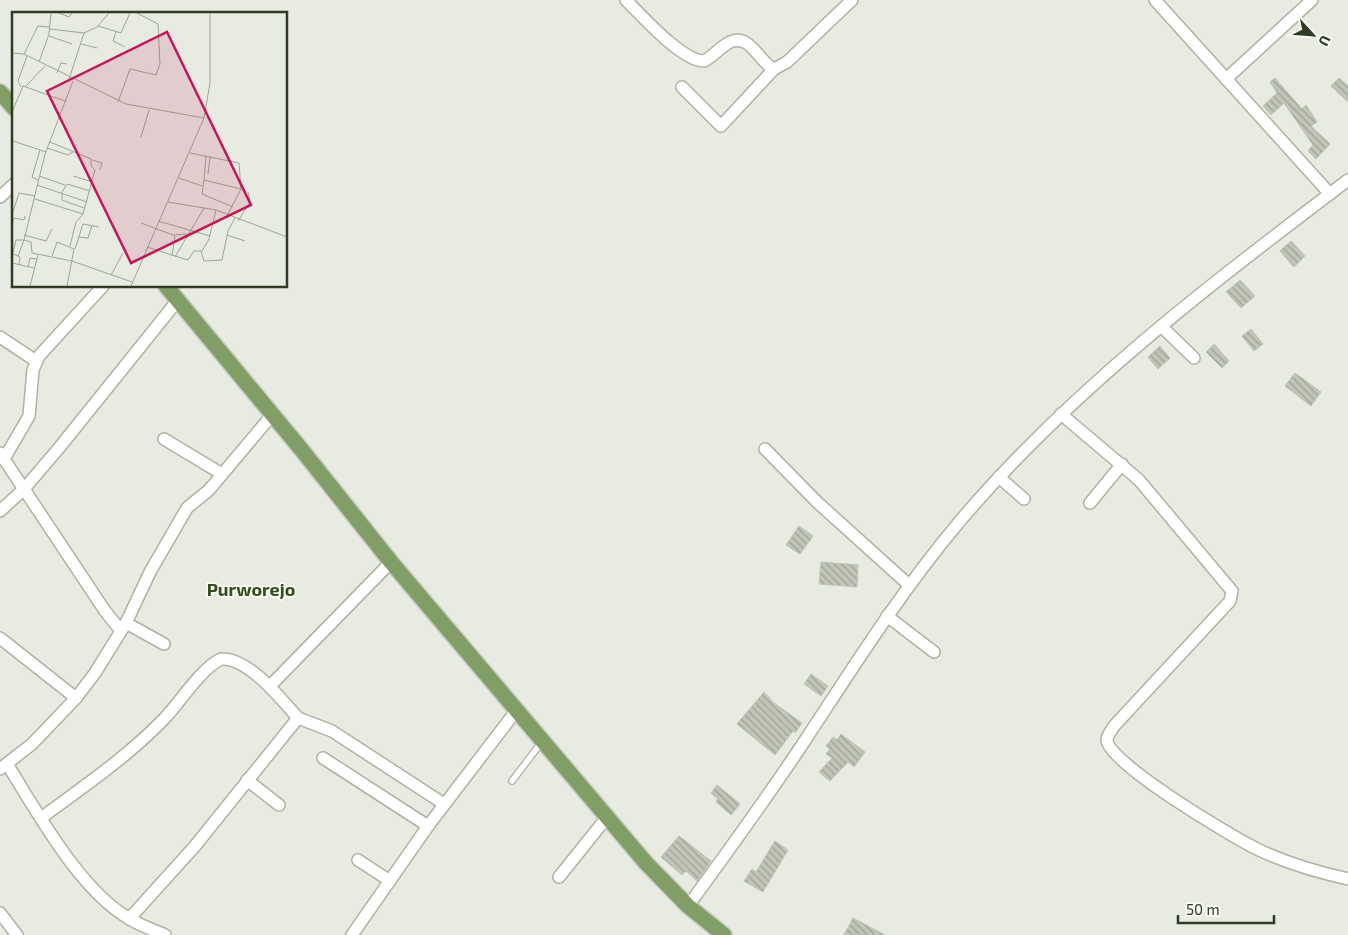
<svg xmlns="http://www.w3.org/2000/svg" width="1348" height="935" font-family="'Exo 2',sans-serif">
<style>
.building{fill:url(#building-back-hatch);stroke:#bec4b4}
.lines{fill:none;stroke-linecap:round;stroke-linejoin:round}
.service-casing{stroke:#adb3a4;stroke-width:8}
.minor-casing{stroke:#adb3a4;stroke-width:14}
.primary-casing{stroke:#c5c8c1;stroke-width:18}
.service{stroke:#fff;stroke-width:5.5}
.minor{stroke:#fff;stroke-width:11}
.primary{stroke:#829e67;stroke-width:15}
.labels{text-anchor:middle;stroke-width:4;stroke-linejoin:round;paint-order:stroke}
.quarter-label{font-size:18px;font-weight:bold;fill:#344c1f;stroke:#f6f8f1}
.inset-road{fill:none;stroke:#9ea595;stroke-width:1}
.view{fill:#c2185b;fill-opacity:0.15;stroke:#c2185b;stroke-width:2.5}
.inset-edge{fill:none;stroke:#2f3b22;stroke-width:2.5}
</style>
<defs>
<pattern id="building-back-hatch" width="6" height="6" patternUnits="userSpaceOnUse" patternTransform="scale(1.25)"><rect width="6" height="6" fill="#c0c5b7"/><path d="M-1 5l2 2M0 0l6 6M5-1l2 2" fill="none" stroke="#9ca194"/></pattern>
</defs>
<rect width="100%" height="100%" fill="#e8ebe1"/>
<g class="building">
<polygon points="1275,78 1302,109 1306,105 1317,122 1311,126 1330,144 1316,159 1308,151 1313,145 1284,103 1271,115 1263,106 1277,93 1270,82"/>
<polygon points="1339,78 1348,86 1348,102 1331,86"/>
<polygon points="1291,241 1305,256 1294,267 1280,251"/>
<polygon points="1240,280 1255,296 1241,308 1226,292"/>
<polygon points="1251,329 1263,344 1254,351 1242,336"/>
<polygon points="1214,344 1229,361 1222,368 1206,352"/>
<polygon points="1160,346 1170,358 1158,369 1148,357"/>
<polygon points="1295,373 1321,392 1311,406 1285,386"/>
<polygon points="799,526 813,536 800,554 786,545"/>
<polygon points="821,562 858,565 857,587 819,584"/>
<polygon points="811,674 828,686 821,696 804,684"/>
<polygon points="764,692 774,703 802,723 795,733 793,731 775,755 737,724"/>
<polygon points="841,734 865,752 854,767 848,762 830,781 819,772 832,758 826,754 830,749 826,746 833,737 837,740"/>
<polygon points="717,785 740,804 731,815 716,802 718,799 711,793"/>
<polygon points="679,836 711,861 697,881 686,871 682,875 661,857"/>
<polygon points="775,841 788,850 763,892 744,881 752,869 756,872"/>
<polygon points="853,918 885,935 844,935"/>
</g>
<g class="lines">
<defs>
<polyline id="service" points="512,781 541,743"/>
<g id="minor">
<path d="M626,0C642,16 682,61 704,61C714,56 720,47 730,42C751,33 759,63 774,69L787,62L852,0"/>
<polyline points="1155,0 1330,194"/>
<polyline points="1226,79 1312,0"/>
<polyline points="682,87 721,126 774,69"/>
<polyline points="0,197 14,184"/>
<polyline points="1161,326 1194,358"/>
<polyline points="0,337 36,361"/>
<path d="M1061,414L1139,480L1232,591L1230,601L1114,726C1112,730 1107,735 1107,740C1108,763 1234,838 1257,849C1286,863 1317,872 1348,879"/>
<polyline points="164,439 222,474"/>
<polyline points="765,449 817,502 909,585"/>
<polyline points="0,453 105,611 121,631"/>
<polyline points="4,459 29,416 33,370 39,356 103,286"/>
<polyline points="999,477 1024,499"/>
<polyline points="1090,503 1122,464"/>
<polyline points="0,511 24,489 59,448 178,300"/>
<polyline points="887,616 934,652"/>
<polyline points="126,623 164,644"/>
<polyline points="0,638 76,698 32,744 0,769"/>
<polyline points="270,686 391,562"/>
<polyline points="76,698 95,673 126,623 150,572 187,508 209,490 272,415"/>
<polyline points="298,718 332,731 444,804"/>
<polyline points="323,758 428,826"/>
<path d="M7,764C38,813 80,891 130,919C141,926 154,930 165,935"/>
<polyline points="247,780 279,805"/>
<path d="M41,818C83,787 127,757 163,720C180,703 200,669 221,659C248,657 281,699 298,718L195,846L129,919"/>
<polyline points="358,860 390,881"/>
<polyline points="559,877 608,816"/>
<path d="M688,906C726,854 764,802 800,748C851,671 900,592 960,521C1072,389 1211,284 1348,180"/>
<polyline points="0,913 17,935"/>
<polyline points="352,935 428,826 516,711"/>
</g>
<g id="primary">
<polyline points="0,92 14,108"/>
<polyline points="166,286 301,449 391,562 646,863 688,906 724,935"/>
</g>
</defs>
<use href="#service" class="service-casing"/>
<use href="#minor" class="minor-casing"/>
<use href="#primary" class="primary-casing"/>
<use href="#service" class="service"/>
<use href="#minor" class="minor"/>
<use href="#primary" class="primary"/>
</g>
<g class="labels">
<g class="quarter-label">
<text x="251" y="596">Purworejo</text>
</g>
</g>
<g transform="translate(12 12)">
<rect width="275" height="275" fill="#e8ebe1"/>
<path class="inset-road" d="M47,1L57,5L60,1M86,14L109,21L118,1M38,17L72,21M104,20L101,29L113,35M37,24L60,32M69,32L85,36M0,41L12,42L114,92L192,106M12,42L26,14L38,15M27,50L37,22L39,1M45,61L49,51L55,52M57,67L72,21L85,15L97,1M61,69L33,142L12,228L19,230L20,241L60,249L120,270M14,74L33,54M9,75L6,69L15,44M106,90L118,57L144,63L148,52L146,12L125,1M0,100L11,74L53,89M129,125L137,98M1,129L34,140M38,130L79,147V154L83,158L71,202L64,210L58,234M35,136L56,143L61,140M178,141L227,151L229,177L216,202M80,148L90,151L88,158M196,162L198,145M27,164L53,173M61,164L81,170M167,166L190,174M26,168L20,165L28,138M192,168L194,144M25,173L75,190M23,187L71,202M156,190L204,198M221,195L190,182L192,168L229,177M72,196L50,188V180L55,172L78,179M1,200L7,181L23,184M146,209L198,224M226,209L238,190L236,180M0,211L2,206L12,208L13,204M129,211L161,223L178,222M12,223L34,229L40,217M215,223L233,229M66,225L76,226L80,213M135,235L176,248L182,239H190L197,227L204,198L275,225M63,237L71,212L87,215M189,239L192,249L210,248L216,219L223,206M1,242L8,245L7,253M0,244L4,228H12L6,244M40,244L45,230L62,237L55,274M160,244L163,224M163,245L192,196M0,251L22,256M16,255L18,246L25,247M99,263L111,241M18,274L26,243M119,274L192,106L198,71V1"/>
<path class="view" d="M155,20L239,193L119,251L35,79Z"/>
<rect width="275" height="275" class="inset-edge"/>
</g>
<g transform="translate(1313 35) rotate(116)" stroke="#f6f8f1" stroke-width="4" paint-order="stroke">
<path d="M0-4L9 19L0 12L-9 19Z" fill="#2f3b22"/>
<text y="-8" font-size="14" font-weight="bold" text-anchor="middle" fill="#2f3b22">U</text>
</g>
<path d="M1178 915v8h96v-8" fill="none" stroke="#2f3b22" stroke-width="2.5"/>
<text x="1186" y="915" font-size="15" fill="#2f3b22" stroke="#f6f8f1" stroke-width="4" paint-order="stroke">50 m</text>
</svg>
